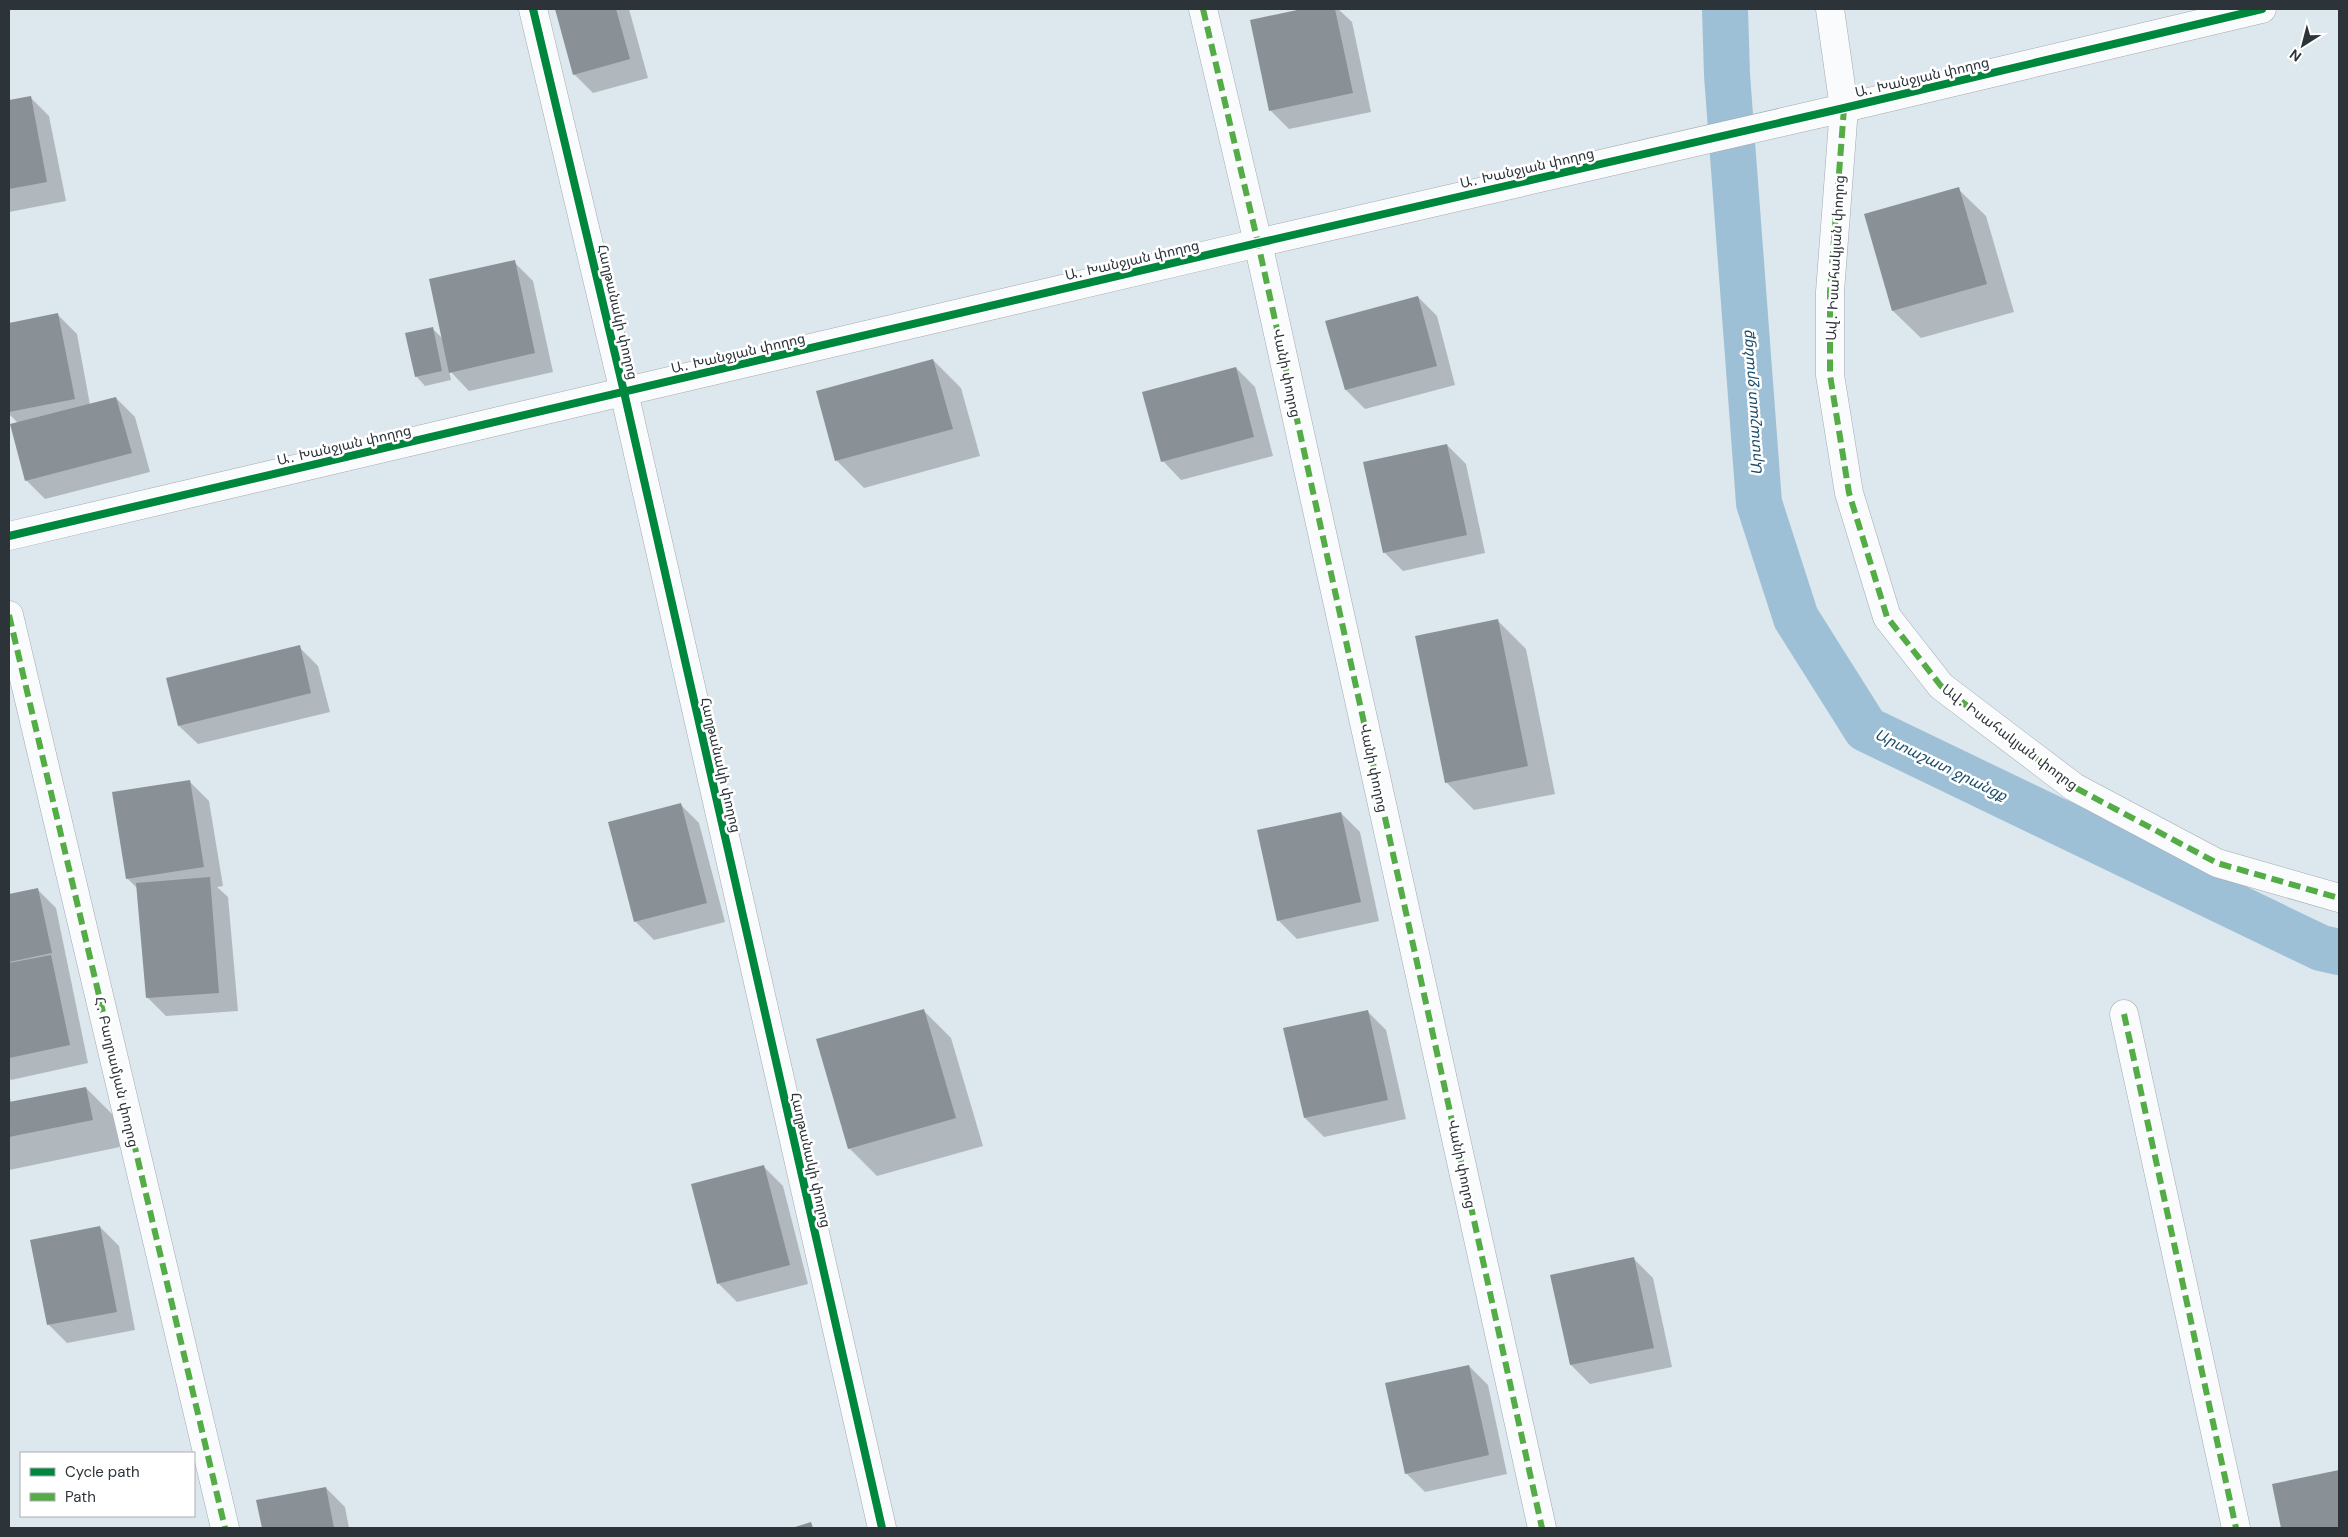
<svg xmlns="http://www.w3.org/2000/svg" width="2348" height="1537" font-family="'DM Sans','Noto Sans Armenian',sans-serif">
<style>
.shadow{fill:#0003}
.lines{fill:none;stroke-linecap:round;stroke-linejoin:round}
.canal{stroke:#9ec0d6;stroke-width:46}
.building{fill:#899197}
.minor-casing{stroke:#a2aab0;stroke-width:29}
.minor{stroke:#fafbfc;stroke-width:28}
.quiet{stroke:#54ac46;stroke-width:6;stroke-dasharray:12 6;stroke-linecap:butt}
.cycleway-casing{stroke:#fff;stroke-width:11}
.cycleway{stroke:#00873e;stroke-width:8}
.labels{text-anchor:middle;stroke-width:5;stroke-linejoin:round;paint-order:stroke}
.street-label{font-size:14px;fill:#2c3439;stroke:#fff}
.water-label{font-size:15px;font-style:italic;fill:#194d6b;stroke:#fff}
</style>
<rect width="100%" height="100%" fill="#dce7ee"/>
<g class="shadow">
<polygon points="556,9 629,9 648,78 593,93 574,74"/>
<polygon points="1308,9 1338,9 1352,22 1371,112 1289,129 1270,110 1251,21"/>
<polygon points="30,97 49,116 66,201 9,212 9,102"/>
<polygon points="1958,189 1986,216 2014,312 1921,338 1893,311"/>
<polygon points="514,262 533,281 553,372 469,391 449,370 451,380 425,386 416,376 432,328 443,339"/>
<polygon points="1418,297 1437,316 1455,385 1365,409 1346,390 1327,322"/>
<polygon points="58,315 77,334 90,405 116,398 135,417 150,472 45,499 26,480 18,423 9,414 9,324"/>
<polygon points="933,360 961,388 980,456 864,488 836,460"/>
<polygon points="1236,368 1255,387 1273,456 1181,480 1163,461"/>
<polygon points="1447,445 1466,464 1485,553 1403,571 1384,552"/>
<polygon points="1498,621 1526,649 1555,794 1474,810 1446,782"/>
<polygon points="299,647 318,666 330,712 198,744 179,726"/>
<polygon points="190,782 209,801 223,886 217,887 228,897 238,1011 166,1016 147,997 138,889 127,878"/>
<polygon points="680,804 699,823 725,922 654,940 635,921"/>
<polygon points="1341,813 1360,832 1379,921 1297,939 1278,920"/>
<polygon points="37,889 56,908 88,1063 11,1080 9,1077 9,895"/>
<polygon points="923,1010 951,1038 983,1146 877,1176 849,1148"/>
<polygon points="1367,1011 1386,1030 1406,1119 1324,1137 1305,1118"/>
<polygon points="86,1088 114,1116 120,1147 9,1170 9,1092 11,1103"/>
<polygon points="764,1167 783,1186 808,1284 737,1302 718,1283"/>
<polygon points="100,1227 119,1246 135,1330 67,1343 48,1324"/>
<polygon points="1634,1259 1653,1278 1672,1367 1590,1384 1571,1365 1552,1276"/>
<polygon points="1469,1366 1488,1385 1507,1474 1425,1492 1406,1473"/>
<polygon points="2339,1472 2339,1528 2282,1528 2273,1485"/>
<polygon points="326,1488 345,1507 349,1528 263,1528 258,1501"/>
</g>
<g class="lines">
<polyline class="canal" points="1725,9 1727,75 1759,503 1796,618 1866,729 2321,948 2339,952"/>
</g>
<g class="building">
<polygon points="555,9 616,9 630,59 573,75"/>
<polygon points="1302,9 1335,9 1353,93 1269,111 1250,20"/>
<polygon points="31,96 47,182 9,189 9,100"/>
<polygon points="1959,187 1987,284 1892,311 1864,214"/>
<polygon points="515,260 535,353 449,373 429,279"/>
<polygon points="1418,296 1437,366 1345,390 1325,321"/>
<polygon points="58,313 75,399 9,412 9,323"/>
<polygon points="433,327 442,371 415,377 405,333"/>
<polygon points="933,359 953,429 835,461 816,391"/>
<polygon points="1236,367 1254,437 1161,462 1142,392"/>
<polygon points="116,397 132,453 25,481 10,424"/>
<polygon points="1447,444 1467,535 1383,553 1363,462"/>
<polygon points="1498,619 1528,766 1445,783 1415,636"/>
<polygon points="300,645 311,693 178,726 166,678"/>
<polygon points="190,780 204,867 126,879 112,792"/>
<polygon points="681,803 707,903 634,922 608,822"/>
<polygon points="1341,812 1361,902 1277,921 1257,830"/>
<polygon points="210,877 219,993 146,998 136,883"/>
<polygon points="38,888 52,953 9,962 9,894"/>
<polygon points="51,955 70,1045 9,1058 9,963"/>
<polygon points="924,1009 956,1118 848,1149 816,1039"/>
<polygon points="1368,1010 1388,1100 1304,1118 1283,1028"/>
<polygon points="86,1087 93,1120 9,1137 9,1102"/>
<polygon points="764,1165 790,1265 717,1284 691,1184"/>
<polygon points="100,1226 117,1312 47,1325 30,1240"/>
<polygon points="1634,1257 1654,1348 1570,1365 1550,1275"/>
<polygon points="1469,1365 1489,1455 1405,1474 1385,1383"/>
<polygon points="2339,1470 2339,1528 2281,1528 2272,1484"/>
<polygon points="326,1487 334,1528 262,1528 256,1500"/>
<polygon points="811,1522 813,1528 792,1528"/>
</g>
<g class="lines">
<defs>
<g id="minor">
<polyline points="533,9 624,392 882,1528"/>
<polyline points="1203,9 1258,243 1542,1528"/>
<polyline points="1830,9 1844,108 1830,292 1830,375 1849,493 1887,617 1941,686 2074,787 2217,863 2339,898"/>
<polyline points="9,536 1258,243 1844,108 2262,9"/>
<polyline points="9,615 225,1528"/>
<polyline points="2124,1014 2236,1528"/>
</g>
</defs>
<use href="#minor" class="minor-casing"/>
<use href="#minor" class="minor"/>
<g class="quiet">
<polyline points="1203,9 1258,243 1542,1528"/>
<polyline points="1844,108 1830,292 1830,375 1849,493 1887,617 1941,686 2074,787 2217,863 2339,898"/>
<polyline points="9,615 225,1528"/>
<polyline points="2124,1014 2236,1528"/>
</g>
<defs>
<g id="cycleway">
<polyline points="533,9 624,392 882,1528"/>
<polyline points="9,536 1258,243 1844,108 2262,9"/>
</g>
</defs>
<use href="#cycleway" class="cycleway-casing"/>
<use href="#cycleway" class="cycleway"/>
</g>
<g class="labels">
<g class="street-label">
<text transform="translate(1922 77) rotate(-13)" y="5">Ա․ Խանջյան փողոց</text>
<text transform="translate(1527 168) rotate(-13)" y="5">Ա․ Խանջյան փողոց</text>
<text transform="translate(1835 258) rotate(-87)" y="5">Ավ․ Իսահակյան փողոց</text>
<text transform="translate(1132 260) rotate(-13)" y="5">Ա․ Խանջյան փողոց</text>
<text transform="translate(618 312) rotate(77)" y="5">Հաղթանակի փողոց</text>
<text transform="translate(738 353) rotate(-13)" y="5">Ա․ Խանջյան փողոց</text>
<text transform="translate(1287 373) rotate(78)" y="5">Վանի փողոց</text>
<text transform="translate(344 445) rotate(-13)" y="5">Ա․ Խանջյան փողոց</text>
<text transform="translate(2010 737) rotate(37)" y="5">Ավ․ Իսահակյան փողոց</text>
<text transform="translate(721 765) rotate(77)" y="5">Հաղթանակի փողոց</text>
<text transform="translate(1374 768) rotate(78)" y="5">Վանի փողոց</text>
<text transform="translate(117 1072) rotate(77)" y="5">Հ․ Բաղրամյան փողոց</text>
<text transform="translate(811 1160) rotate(77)" y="5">Հաղթանակի փողոց</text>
<text transform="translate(1462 1164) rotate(78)" y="5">Վանի փողոց</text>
</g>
<g class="water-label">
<text transform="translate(1752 403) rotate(-94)" y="5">Արտաշատ ջրանցք</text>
<text transform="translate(1941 765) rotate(26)" y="5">Արտաշատ ջրանցք</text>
</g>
</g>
<rect width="2348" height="1537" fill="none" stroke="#2c3439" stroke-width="20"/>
<rect x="20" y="1452" width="175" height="65" fill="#ffffff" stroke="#abaeb0"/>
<rect x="30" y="1468" width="25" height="8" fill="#00873e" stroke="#abaeb0"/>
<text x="65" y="1477" font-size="15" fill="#2c3439">Cycle path</text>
<rect x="30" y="1493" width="25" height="8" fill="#54ac46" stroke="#abaeb0"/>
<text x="65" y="1502" font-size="15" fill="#2c3439">Path</text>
<g transform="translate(2303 45) rotate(216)" stroke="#ffffff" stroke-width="4" paint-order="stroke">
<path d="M0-4L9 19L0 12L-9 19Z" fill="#2c3439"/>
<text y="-8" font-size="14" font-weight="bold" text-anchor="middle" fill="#2c3439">N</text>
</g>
</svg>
